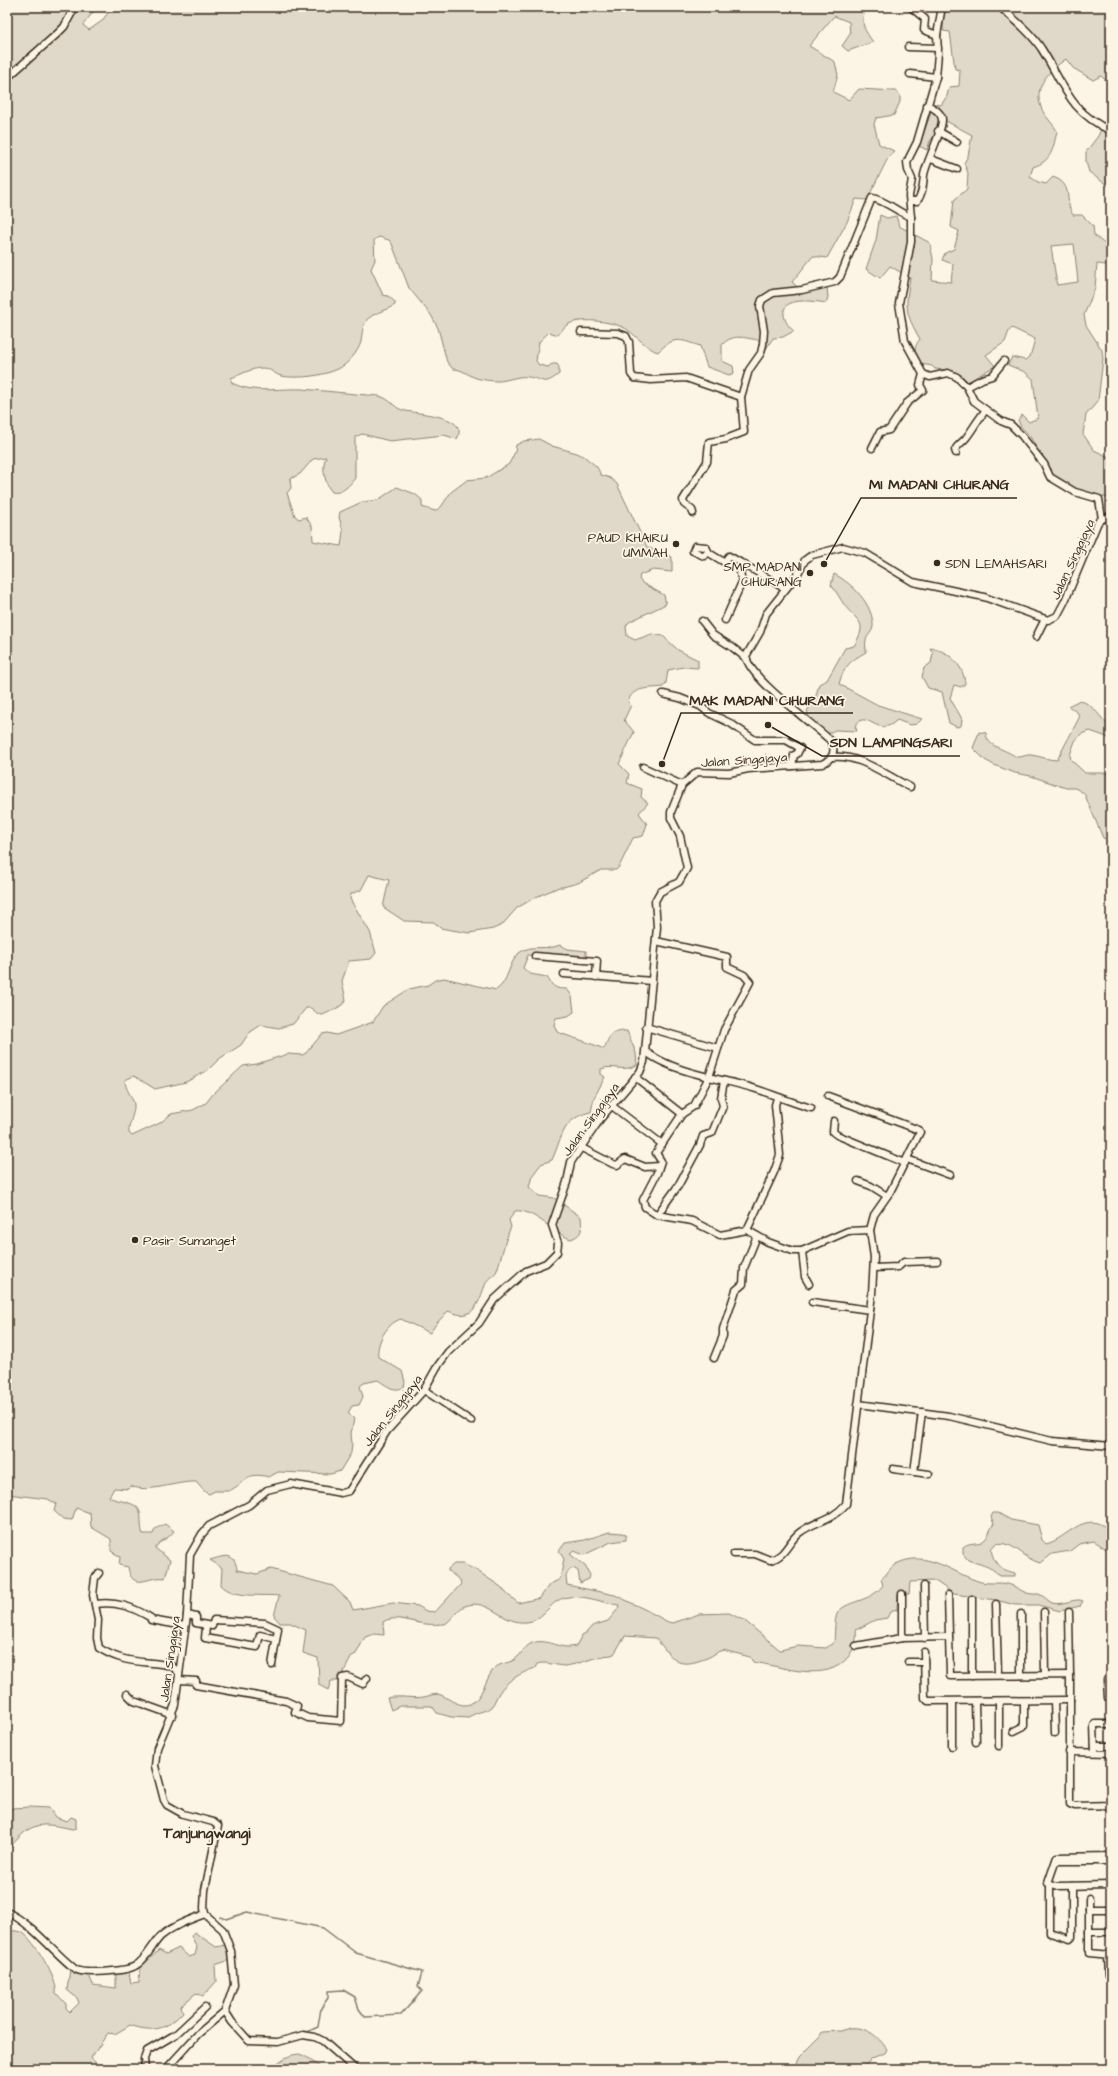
<svg xmlns="http://www.w3.org/2000/svg" width="1118" height="2076" font-family="'Architects Daughter',sans-serif">
<style>
.green{fill:#e0d8c8;stroke:#8e8173;fill-rule:evenodd}
.lines{fill:none;stroke-linecap:round;stroke-linejoin:round}
.stream{stroke:#85796b;stroke-width:1.5}
.minor-casing{stroke:#3b2a1e;stroke-width:9}
.minor{stroke:#fcf5e5;stroke-width:6}
.poi-dot{fill:#3b2a1e;stroke:#fcf5e5;stroke-width:1.5}
.labels{text-anchor:middle;stroke-width:3.5;stroke-linejoin:round;paint-order:stroke}
.poi-label{font-size:13px;fill:#3b2a1e;stroke:#fcf5e5;text-anchor:end}
.street-label{font-size:13px;fill:#3b2a1e;stroke:#fcf5e5}
.quarter-label{font-size:15px;font-weight:bold;fill:#3b2a1e;stroke:#fcf5e5}
.leader{fill:none;stroke:#3b2a1e;stroke-width:1.5}
.callout-dot{fill:#3b2a1e;stroke:#fcf5e5;stroke-width:1.5}
.callout-label{font-size:14px;text-anchor:middle;font-weight:bold;fill:#3b2a1e;stroke:#fcf5e5;stroke-width:3.5;stroke-linejoin:round;paint-order:stroke}
</style>
<rect width="100%" height="100%" fill="#fcf5e5"/>
<filter id="ink" filterUnits="userSpaceOnUse"><feTurbulence type="fractalNoise" baseFrequency=".025" numOctaves="2"/><feDisplacementMap in="SourceGraphic" scale="8" xChannelSelector="R" yChannelSelector="G"/><feConvolveMatrix kernelMatrix="1 2 1 2 8 2 1 2 1" color-interpolation-filters="sRGB"/></filter>
<g filter="url(#ink)">
<g class="green">
<path d="M7,7H97L83,25L89,30L102,21L112,7H864L865,10C860,24 865,31 873,42L848,51L842,46L850,34L849,22L834,16L809,46L835,62L838,75L833,92L849,100L859,89L895,91L900,95V102L894,115L876,118L874,124L879,144L894,151L888,158L867,200L856,199L847,222L827,258L813,256L792,282L803,292L814,288L827,287L828,297L826,303C814,301 781,296 784,315C785,322 789,327 794,331L783,337L773,338L766,349L758,340C745,338 732,333 722,345V361L733,366L734,373L729,375L707,367L700,346C679,339 674,336 658,352C649,350 636,336 628,330C617,322 582,317 569,324C564,326 562,331 558,335L549,332L539,342L536,361L539,365L548,367L552,364H557L559,367V374C543,387 544,379 528,377C519,375 507,381 498,381C491,381 483,380 476,378C468,375 462,369 453,369L447,362L438,328L431,315L409,288L392,244L389,240L379,237L374,240L375,260L371,269L383,295L388,296L395,302V305C385,311 372,313 366,321C362,328 362,335 361,342C358,352 348,364 338,369C323,376 298,379 281,376C274,374 270,368 262,368C252,368 240,375 231,378L232,383C254,394 278,388 302,389C327,391 353,394 379,396C391,399 393,407 402,410C413,414 471,414 457,439L444,435L390,441L362,434L355,437V478C350,485 341,495 332,492C325,485 321,466 326,457L313,459L300,474L290,479L291,488L287,493L295,516L299,519L306,517L312,526L313,541L341,546L343,531L339,517L340,512L362,502L378,500L397,487L415,494L422,500V507L435,511L441,507L451,492L467,480L486,478L509,464L515,452L516,445L524,441L539,439L552,446L577,453L585,457L597,467L601,475L610,478L617,484L647,547L672,557V572L653,570L640,575L639,579L642,583L664,595L666,604L629,622L626,626L627,636L635,640L652,634L663,636L678,650L698,660V668L683,667L668,670L666,683L663,687C650,689 632,686 628,702L631,705L624,720L634,732L619,764L629,774L627,783L642,789L641,797L648,803L639,813L647,824L643,836L633,838L619,867L616,870H601L578,883L563,887H559L536,897L517,908L502,925L493,929L469,933L440,928L434,922L404,921L383,907L389,880L369,875L361,890L351,894L350,899L370,932L376,953L371,959L349,961L342,981L346,1000L343,1005L323,1015L318,1014L311,1008H306L293,1024L279,1028L261,1025L249,1033L241,1045L219,1059L208,1070L186,1082L155,1089L134,1076L125,1080C125,1089 132,1096 134,1104C135,1114 128,1123 129,1133L132,1136L160,1123L171,1114L193,1110L206,1103L213,1094L243,1066L256,1064L288,1054L302,1055L306,1053L322,1034L327,1033L336,1035L373,1022L383,1006L409,989L428,985L435,980L444,978L496,990C509,982 508,963 519,953C531,943 547,951 560,945L568,949L586,951V956L582,958L528,955L523,968L530,974L547,977C553,987 555,989 567,989L572,996L574,1012L568,1016L556,1018L554,1025L557,1032C573,1038 589,1042 604,1049C609,1036 611,1031 627,1031L636,1053L637,1065C622,1073 614,1064 601,1069V1074L605,1077L594,1098L591,1112C562,1118 562,1138 552,1160L541,1164L532,1176L529,1187L539,1196L554,1198L581,1217C582,1228 583,1235 571,1239C555,1235 533,1208 515,1211L509,1220L511,1227C505,1239 502,1256 497,1270C496,1275 490,1276 487,1281C482,1290 479,1311 466,1314C461,1316 453,1313 448,1311L436,1324L430,1333L401,1319C387,1323 376,1343 378,1357L402,1371L405,1382L404,1387C394,1393 386,1385 378,1380L364,1383L360,1386L363,1397L359,1405L352,1406L348,1413L354,1419L351,1434L352,1443L351,1453L340,1471L331,1474L278,1472L269,1477C245,1471 247,1482 229,1491H215L209,1494L205,1492L196,1482C176,1481 148,1494 131,1486L128,1489L114,1488L109,1497C118,1502 137,1501 140,1512C142,1520 140,1527 143,1534H153L155,1529L165,1524L174,1531C170,1538 160,1540 155,1548L170,1560L165,1578C149,1575 132,1593 128,1567L119,1565L120,1557L111,1551V1539L91,1527L90,1513L76,1508L72,1520L63,1519L54,1511L56,1504L48,1499L7,1494V1481L9,1480L7,1473Z"/>
<path d="M944,7H1111V85L1101,76L1093,80L1073,68L1066,59C1050,70 1033,86 1041,107C1044,116 1052,122 1057,131C1053,149 1052,161 1033,167L1030,177L1038,182L1046,184L1053,177C1075,185 1063,200 1073,215H1082L1093,226L1094,235L1108,247L1111,255L1106,265L1097,264L1095,288L1084,315L1086,325L1102,350L1103,359L1098,401L1086,415L1083,434L1094,450L1111,458V499L1071,487L1054,478L1029,435L1021,427L1018,420L1022,415L1029,422L1038,418L1033,379L1025,372L1008,365L1012,357L1025,360L1030,357L1035,339L1012,328L1009,331L1005,342L986,355L995,366L968,382L954,371L935,369L932,366L921,364C915,354 912,349 920,339C905,313 905,308 910,278L890,266L880,278L866,269L876,240L880,215L887,218L896,216L899,226L930,243L933,259L932,280L951,282L953,264L942,260L945,253L954,249L959,231L951,227L954,200L967,189L968,173L964,163L968,156L972,135L946,121L930,141L927,150L919,146L934,104L941,105L947,96L949,87L959,86L960,70L955,69L950,32L943,31ZM1074,244L1078,282L1057,285L1051,246Z"/>
<polygon points="1111,103 1111,188 1089,172 1086,162 1086,152 1098,136 1110,111"/>
<path d="M834,574C852,583 874,605 873,627C872,633 867,635 866,640C865,644 866,648 866,652C850,661 844,666 839,684L878,705L922,719L917,724L910,725L897,720C877,740 867,707 855,726L857,731L835,730L827,734L810,719L807,711L815,699L819,684L827,680L845,648L854,646C868,622 859,623 845,606C840,599 837,592 831,585Z"/>
<path d="M930,648C948,650 964,665 965,684L961,687L954,685L950,698L962,719L961,726L957,727L949,723L942,692L928,688L922,677L924,668L931,663L933,653Z"/>
<path d="M1080,700C1098,708 1097,716 1111,727V742L1107,737L1090,731L1081,734L1075,741L1070,755L1071,760L1085,773H1111V841L1103,838L1084,793L1075,788H1066L1031,776L1015,773L994,765L985,760L973,748L979,732L986,733C987,748 1005,748 1016,757C1022,758 1026,754 1031,755C1040,756 1048,760 1057,760L1079,718L1078,713L1068,706Z"/>
<path d="M993,1513H998L1011,1520L1038,1525L1042,1540L1046,1544C1067,1539 1084,1509 1108,1529L1111,1538V1552L1094,1541L1079,1544L1070,1551L1052,1554L1041,1563C1024,1560 1014,1540 995,1544L991,1549C994,1565 1000,1569 1015,1573V1576H1000C990,1565 980,1565 968,1560L963,1554V1547C969,1542 975,1544 981,1542C989,1539 989,1529 994,1524L991,1517Z"/>
<path d="M609,1532L622,1533L626,1535V1540L611,1542L584,1555L574,1551L570,1554L585,1566L590,1575L589,1579L580,1583L578,1571L573,1568L569,1570L566,1576L567,1585L615,1595L646,1610L668,1622L673,1623L699,1614L729,1613L745,1621L780,1650L798,1646L826,1648L834,1642C835,1634 834,1622 837,1614C844,1600 871,1603 883,1585L881,1579C887,1575 889,1568 896,1564C927,1548 953,1574 981,1582C990,1584 999,1582 1008,1584C1023,1589 1022,1595 1039,1594C1044,1596 1048,1601 1052,1603C1062,1606 1076,1597 1083,1601L1080,1606L1060,1611L1038,1605H1015L996,1600L954,1594L935,1581L910,1582L909,1594H898L897,1610L890,1612L887,1618L875,1620L856,1630C857,1641 855,1647 849,1656C827,1685 782,1666 753,1662L750,1657L723,1650C717,1651 713,1656 707,1658C674,1671 674,1658 655,1638L625,1636L614,1654L611,1655C595,1656 581,1664 565,1666C556,1666 546,1661 537,1664L535,1668C521,1673 507,1680 499,1693C496,1697 495,1703 491,1707C484,1713 475,1711 469,1718L451,1717L437,1713L432,1706H400L391,1710L387,1698C400,1695 411,1699 424,1697C429,1696 435,1693 441,1695C450,1699 460,1708 470,1704C482,1699 485,1680 493,1670C499,1663 505,1664 512,1661C521,1657 523,1647 532,1643C548,1637 559,1651 576,1646L582,1635L586,1633L592,1626L608,1621L618,1609L619,1605C601,1603 575,1590 557,1601C547,1608 540,1621 527,1622C502,1625 489,1597 465,1606C457,1609 453,1619 445,1624C439,1624 432,1625 426,1624C414,1623 394,1614 383,1622L384,1635L374,1634L365,1637L356,1654L352,1656L339,1681H331L328,1690L319,1685L318,1658L303,1653L306,1630L290,1623H280L274,1616L279,1596C262,1594 234,1599 221,1585L222,1568L210,1560C224,1556 235,1551 237,1570L257,1574L271,1569L333,1586L350,1602L353,1610L393,1603L418,1606L426,1611L435,1612L461,1584L460,1580L448,1571V1569L454,1564H463L476,1570L501,1587L507,1594L518,1603L540,1598L549,1585L560,1579L564,1559L559,1551L565,1543L585,1540Z"/>
<path d="M30,1807L49,1808L55,1817L67,1821L71,1817L76,1819V1828L72,1829C37,1821 30,1823 7,1851V1811L13,1808Z"/>
<path d="M7,1931C12,1931 18,1930 23,1933C33,1939 59,1981 56,1993L66,2004V2008L70,2012L79,2003L77,1998L67,1990L70,1969L89,1975L93,1985L116,1988V1973L129,1972L131,1983L139,1982L140,1968L159,1950L166,1954L179,1948L189,1957L195,1955L197,1947L191,1936L194,1932L216,1947L225,1945L230,1960L215,1965L216,1982L203,1996L196,1993L181,2006L183,2012C167,2030 152,2033 130,2025L115,2034L108,2033L91,2058L97,2064L108,2069H7Z"/>
<path d="M849,2028C866,2026 878,2036 887,2049L885,2053L872,2058L866,2065L859,2069H793L799,2057L820,2036L822,2032L841,2031Z"/>
<path d="M299,2054C310,2057 314,2065 324,2069H273L274,2066C282,2059 288,2055 299,2054Z"/>
</g>
<g class="lines">
<polyline class="stream" points="220,1917 227,1919 247,1912 323,1928 356,1953 422,1972 418,1987 422,1991 401,2015 365,2017 359,2009 355,1997 343,1990 328,1991 328,1998 321,2008 318,2027 307,2032"/>
<defs>
<g id="minor">
<polyline points="940,7 941,12 937,35 938,53 936,77 917,142 907,162 908,170 912,179 909,196 911,217 911,242 899,303 905,341 923,374 930,377 948,373 957,377 967,387 974,401 1001,421 1011,425 1021,435 1044,464 1050,477 1075,492 1099,499 1102,519"/>
<path d="M1000,7C1015,20 1030,32 1041,48C1064,84 1068,111 1111,131"/>
<polyline points="912,8 925,19 924,30 937,35"/>
<polyline points="908,47 938,48"/>
<polyline points="910,74 936,77"/>
<polyline points="7,78 57,34 64,27 75,7"/>
<polyline points="938,131 957,142"/>
<polyline points="931,159 957,169"/>
<path d="M910,201H917C923,194 923,184 924,175C926,162 943,131 942,119C941,112 932,107 927,105"/>
<polyline points="581,332 618,333 626,336 629,342 631,374 634,378 651,380 686,378 741,397"/>
<polyline points="967,387 982,379 992,376 1004,361"/>
<polyline points="872,448 880,432 889,430 907,403 923,390 920,385 923,374"/>
<path d="M956,453L955,450C958,444 962,443 966,438C973,429 978,419 986,410"/>
<path d="M693,513L692,510L684,504L683,500L707,462L709,442L726,439L744,432L741,397L749,370L761,353L763,344L764,331L760,306L762,300L773,293L802,290L835,282L840,277L872,198C887,201 897,212 911,217"/>
<path d="M708,552L704,556L693,551L695,546L706,547L709,553L724,562L729,556C748,567 767,577 785,589"/>
<polyline points="725,620 742,582 740,573 745,564"/>
<polyline points="702,621 713,635 732,647 747,659"/>
<polyline points="1036,637 1045,619"/>
<polyline points="663,694 680,698 700,706 709,713 730,723 755,740 786,740 800,748 797,754 794,755 792,766"/>
<path d="M832,757C860,754 885,775 910,787"/>
<polyline points="643,767 682,785"/>
<polyline points="656,941 727,957 727,967 744,975 750,982 724,1030 709,1077 696,1102 694,1106 682,1114 656,1153 661,1161 657,1173 643,1200 645,1207 657,1215 692,1221 720,1235 747,1230 768,1242 793,1251 802,1251 848,1231 870,1230"/>
<polyline points="535,956 597,961 596,977"/>
<polyline points="564,974 652,981"/>
<polyline points="646,1027 718,1048"/>
<path d="M646,1052C676,1074 721,1078 756,1089C775,1095 792,1103 811,1108"/>
<polyline points="635,1077 682,1114"/>
<polyline points="612,1106 662,1144"/>
<polyline points="834,1121 833,1132 837,1135 905,1163"/>
<polyline points="580,1147 613,1164 617,1165 625,1159 645,1167 659,1166"/>
<polyline points="907,1159 950,1175"/>
<polyline points="858,1181 871,1186 887,1196"/>
<polyline points="657,1215 678,1186 700,1145 703,1136 712,1133 723,1106 721,1098 724,1081"/>
<polyline points="747,1230 774,1172 780,1155 775,1105 777,1098"/>
<polyline points="802,1251 805,1277 809,1284"/>
<polyline points="874,1268 898,1267 904,1262 937,1261"/>
<polyline points="812,1302 870,1310"/>
<polyline points="714,1358 723,1336 723,1329 736,1290 743,1284 744,1268 757,1236"/>
<polyline points="424,1390 471,1421"/>
<polyline points="858,1404 949,1416 1052,1441 1111,1446"/>
<polyline points="893,1469 929,1474"/>
<polyline points="914,1472 922,1412"/>
<path d="M734,1554H755L770,1560C785,1557 788,1542 799,1533C814,1521 832,1521 846,1504L872,1294L874,1257L870,1230L874,1215L890,1192L920,1132L919,1130L828,1096"/>
<path d="M99,1573L95,1578L93,1595L98,1620L97,1638L99,1648C126,1665 144,1660 172,1666L179,1673"/>
<polyline points="924,1586 925,1638"/>
<polyline points="902,1594 902,1638 949,1637"/>
<polyline points="948,1595 950,1676 1070,1675 1070,1804 1075,1806 1111,1805"/>
<polyline points="972,1599 972,1676"/>
<path d="M96,1604C116,1601 133,1607 151,1618V1620L185,1626"/>
<polyline points="996,1604 998,1675"/>
<polyline points="1044,1612 1045,1675"/>
<polyline points="1069,1612 1070,1675"/>
<polyline points="187,1615 196,1617 196,1623 212,1626 214,1620 265,1623 278,1629 272,1665"/>
<polyline points="206,1627 205,1638 257,1647 260,1635 276,1639"/>
<polyline points="856,1646 902,1638"/>
<polyline points="924,1652 925,1698 928,1701 1070,1700"/>
<polyline points="908,1662 924,1662"/>
<polyline points="1021,1675 1021,1614"/>
<polyline points="1111,1676 1107,1680 1108,1698 1111,1700"/>
<polyline points="179,1680 196,1681 196,1685 286,1701 297,1706 295,1712 308,1718 341,1721 342,1678 348,1677 363,1684 367,1678"/>
<polyline points="127,1694 134,1701 173,1715"/>
<polyline points="975,1701 976,1742"/>
<polyline points="999,1701 999,1746"/>
<polyline points="1054,1701 1055,1733"/>
<polyline points="1014,1731 1024,1726 1024,1701"/>
<polyline points="952,1746 952,1702"/>
<polyline points="1095,1746 1111,1746"/>
<polyline points="1069,1752 1111,1753"/>
<polyline points="1095,1752 1094,1726 1095,1724 1111,1724"/>
<polyline points="1111,1856 1057,1857 1048,1883 1058,1886 1111,1885"/>
<polyline points="1057,1861 1111,1861"/>
<polyline points="1050,1885 1050,1933 1070,1939 1072,1937 1072,1886"/>
<polyline points="1089,1899 1089,1953 1111,1955"/>
<polyline points="1089,1909 1111,1909"/>
<path d="M7,1912C34,1925 52,1951 75,1969C83,1975 127,1971 135,1966C147,1959 152,1945 161,1936C174,1925 189,1920 205,1914"/>
<polyline points="1089,1932 1111,1932"/>
<polyline points="1107,1955 1108,1976 1111,1979"/>
<polyline points="145,2069 144,2059 147,2051 176,2034 205,2007"/>
<polyline points="166,2069 198,2034 225,2011"/>
<path d="M355,2069L323,2041L315,2037L303,2035L278,2042L249,2041L232,2022L225,2011L234,1985L231,1951L223,1930L205,1914L204,1908L205,1890L218,1826L213,1822L183,1814L167,1805L164,1800L155,1766L157,1748L175,1705L187,1615L190,1555L202,1534L209,1526L249,1505L267,1490L291,1484L341,1493L349,1491L387,1431L424,1390L437,1367L448,1352L479,1323L494,1300L507,1288L526,1271L546,1263L557,1252L558,1243L552,1225L567,1182L571,1162L601,1118L640,1072L644,1062L657,927L655,901L660,892L679,882L687,868L680,836L671,818V812L682,785L697,772L729,773L748,769L822,764C832,759 836,753 832,742C815,725 748,678 746,656L760,632L766,614L797,575L805,560L812,555L843,547L865,553L913,582L984,597L1048,620L1057,616L1065,601L1098,522L1102,519L1111,516"/>
</g>
</defs>
<use href="#minor" class="minor-casing"/>
<use href="#minor" class="minor"/>
</g>
</g>
<g class="poi-dot">
<circle cx="676" cy="544" r="4"/>
<circle cx="937" cy="563" r="4"/>
<circle cx="810" cy="573" r="4"/>
<circle cx="135" cy="1240" r="4"/>
</g>
<g class="labels">
<g class="poi-label">
<text x="668" y="542">PAUD KHAIRU<tspan x="668" dy="15">UMMAH</tspan></text>
<text x="945" y="568" text-anchor="start">SDN LEMAHSARI</text>
<text x="802" y="571">SMP MADANI<tspan x="802" dy="15">CIHURANG</tspan></text>
<text x="143" y="1245" text-anchor="start">Pasir Sumanget</text>
</g>
<g class="street-label">
<text transform="translate(1072 559) rotate(-65)" y="5">Jalan Singajaya</text>
<text transform="translate(744 759) rotate(-4)" y="5">Jalan Singajaya</text>
<text transform="translate(590 1119) rotate(-54)" y="5">Jalan Singajaya</text>
<text transform="translate(392 1410) rotate(-52)" y="5">Jalan Singajaya</text>
<text transform="translate(169 1659) rotate(-82)" y="5">Jalan Singajaya</text>
</g>
<g class="quarter-label">
<text x="207" y="1838">Tanjungwangi</text>
</g>
</g>
<path class="leader" d="M824 564L861 498H1017M662 764L681 713H853M768 725L822 756H960"/>
<g class="callout-dot">
<circle cx="824" cy="564" r="4"/>
<circle cx="662" cy="764" r="4"/>
<circle cx="768" cy="725" r="4"/>
</g>
<g class="callout-label">
<text x="939" y="489">MI MADANI CIHURANG</text>
<text x="767" y="705">MAK MADANI CIHURANG</text>
<text x="891" y="747">SDN LAMPINGSARI</text>
</g>
<rect width="1118" height="2076" fill="none" stroke="#fcf5e5" stroke-width="24"/>
<rect x="12" y="12" width="1094" height="2052" fill="none" stroke="#3b2a1e" stroke-width="1.5" filter="url(#ink)"/>
</svg>
